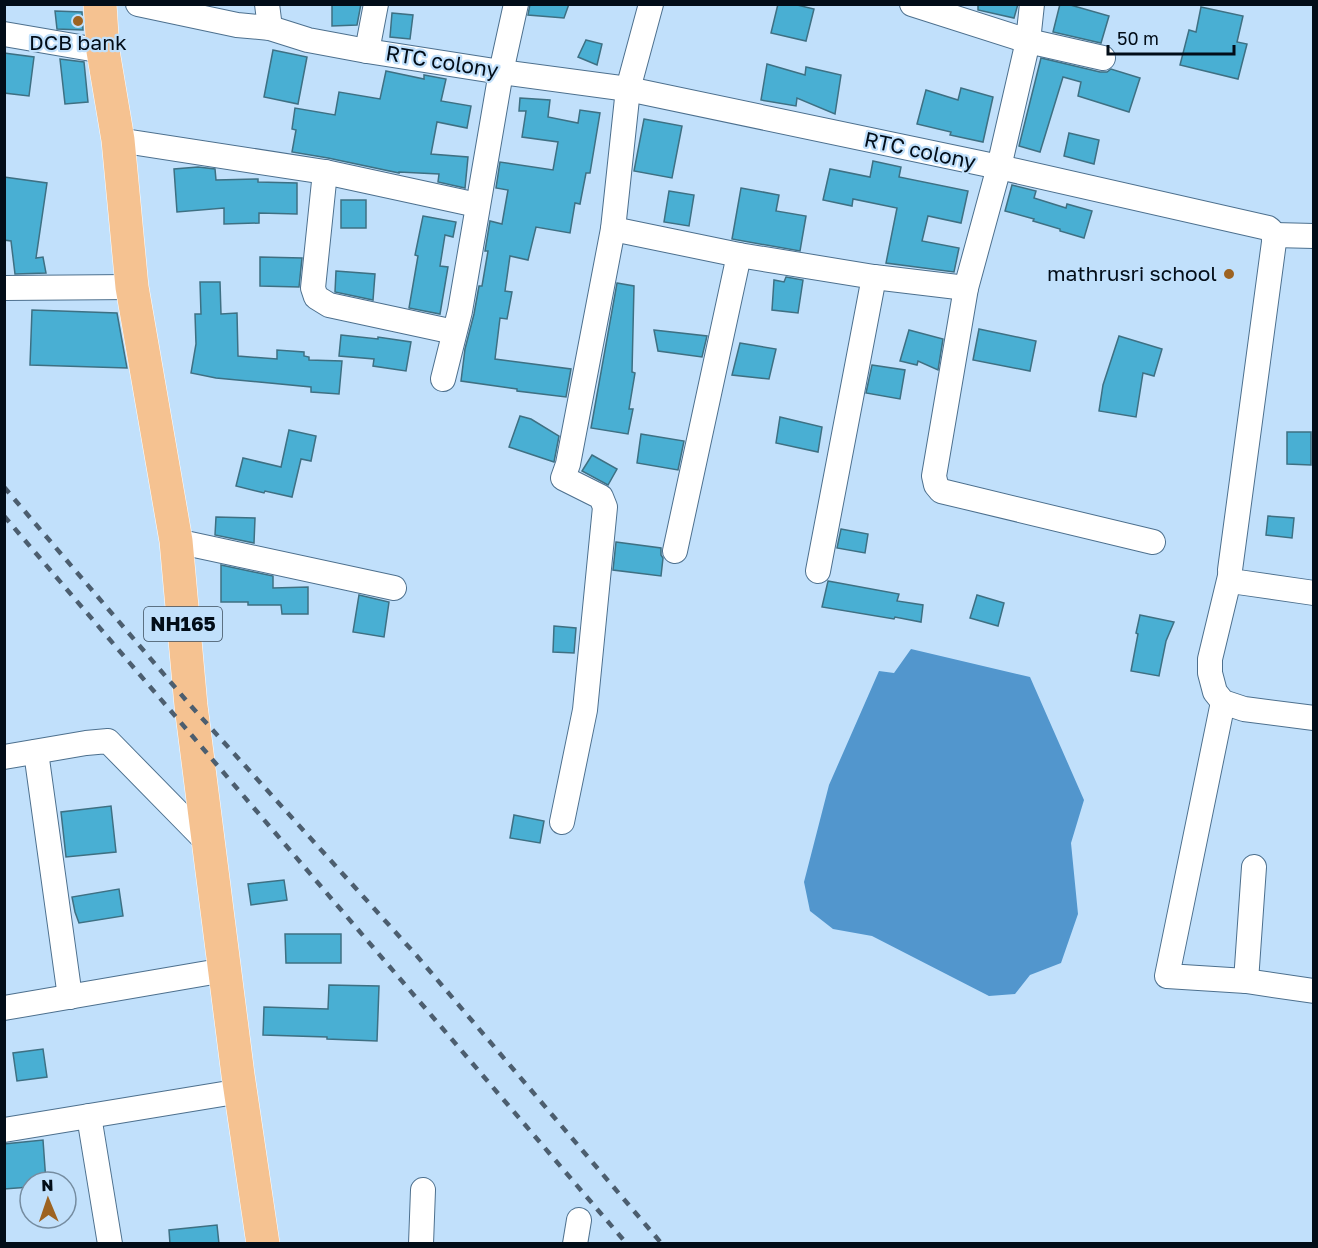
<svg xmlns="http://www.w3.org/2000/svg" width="1318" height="1248" font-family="'Golos Text',sans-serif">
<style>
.water{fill:#5296cd}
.building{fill:#49afd3;stroke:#3e7083;stroke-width:1.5}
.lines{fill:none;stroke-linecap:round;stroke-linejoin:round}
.minor-casing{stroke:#4d708e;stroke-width:26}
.highway-casing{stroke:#fff;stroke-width:34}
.minor{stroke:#fff;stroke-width:24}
.highway{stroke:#f5c291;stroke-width:33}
.rail{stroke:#4c5e6f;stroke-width:4.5;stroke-dasharray:8 8;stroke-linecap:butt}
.poi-dot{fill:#9d6321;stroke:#c1e0fb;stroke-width:2}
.labels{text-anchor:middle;stroke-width:4.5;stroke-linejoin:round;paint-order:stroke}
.shield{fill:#c1e0fb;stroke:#3b4c5c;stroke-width:1.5}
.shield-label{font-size:20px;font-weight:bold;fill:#020d18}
.poi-label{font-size:21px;fill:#020d18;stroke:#c1e0fb}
.street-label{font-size:21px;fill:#020d18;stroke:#c1e0fb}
</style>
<rect width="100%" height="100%" fill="#c1e0fb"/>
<polygon class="water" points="911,649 1030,677 1084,800 1071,843 1078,914 1061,963 1030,975 1015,994 989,996 872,936 833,929 810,911 804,882 829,785 879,671 894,673"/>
<g class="building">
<polygon points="332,4 361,4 357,25 332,26"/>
<polygon points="530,4 569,4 564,18 528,15"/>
<polygon points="778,4 793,4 814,9 806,41 771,33"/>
<polygon points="978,4 1018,4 1014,18 978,10"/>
<polygon points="1060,4 1067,4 1109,16 1101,43 1053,32"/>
<polygon points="1201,7 1243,16 1237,42 1247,44 1238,79 1180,65 1189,30 1196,32"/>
<polygon points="55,11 82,12 83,30 57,29"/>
<polygon points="392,13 413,15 410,39 390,37"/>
<polygon points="586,40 602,44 597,65 578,57"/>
<polygon points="273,50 307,57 298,104 264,97"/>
<polygon points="4,53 34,57 29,96 4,93"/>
<polygon points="1041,58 1100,72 1107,72 1111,69 1140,78 1129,112 1078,96 1081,82 1063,77 1040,152 1019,146"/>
<polygon points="60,59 84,62 88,102 65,104"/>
<polygon points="767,64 805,75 806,67 841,75 835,114 797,98 796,106 761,100"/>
<polygon points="386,71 424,79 424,75 446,79 441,101 471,106 467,128 437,122 431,154 468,157 465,188 438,182 439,174 399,172 399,173 328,158 292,152 296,130 292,129 295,108 335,115 339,92 380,99"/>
<polygon points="961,88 993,97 983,142 950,135 951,132 917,124 926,90 958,100"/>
<polygon points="520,98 550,100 548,117 578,123 580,110 600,113 590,173 586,173 580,204 575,203 570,233 536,227 528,260 510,256 505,291 512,292 507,319 500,318 495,359 571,369 566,397 517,391 517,389 461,381 465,349 474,314 479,286 482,286 488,251 485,251 490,221 502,224 508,190 496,188 500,162 553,170 558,142 522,137 526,111 519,111"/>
<polygon points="644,119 682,126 672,178 634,171"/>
<polygon points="1069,133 1099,140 1094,164 1064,156"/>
<polygon points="873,161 901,167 899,177 968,191 961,223 928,216 922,241 959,248 954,272 886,263 897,208 853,199 852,206 823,200 830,169 870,177"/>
<polygon points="198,167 215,169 216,180 258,179 258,182 297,183 297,214 259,213 259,223 224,224 224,208 177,212 174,169"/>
<polygon points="4,177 47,183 36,258 43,257 46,273 15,274 11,241 4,240"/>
<polygon points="1012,185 1036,191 1034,198 1066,208 1067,204 1092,211 1084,238 1060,231 1060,229 1033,221 1034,219 1005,211"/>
<polygon points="741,188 779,195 776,211 806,216 800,251 732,239"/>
<polygon points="669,191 694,195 689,226 664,222"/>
<rect x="341" y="200" width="25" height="28"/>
<polygon points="423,216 456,222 453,237 445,235 440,266 448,267 440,314 409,308 418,256 415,255"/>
<polygon points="260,257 302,258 299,287 260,286"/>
<polygon points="336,271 375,274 373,300 335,292"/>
<polygon points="786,277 803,280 798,313 772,310 774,280 784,282"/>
<polygon points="200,282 220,282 221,314 237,313 238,356 277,359 277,350 304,352 304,356 309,357 309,360 342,361 339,394 311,392 311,387 216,378 191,373 196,344 195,314 201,314"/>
<polygon points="617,283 634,286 632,372 635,373 629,409 633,409 628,434 591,428"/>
<polygon points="32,310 117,313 127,368 30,365"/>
<polygon points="979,329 1036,341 1030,371 973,360"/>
<polygon points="654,330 707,336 702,357 658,351"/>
<polygon points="909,330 943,339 938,370 918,361 917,365 900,361"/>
<polygon points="341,335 378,339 378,337 411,342 406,371 373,366 374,359 339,356"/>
<polygon points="1119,336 1162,349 1154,376 1143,373 1136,417 1099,411 1103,385"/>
<polygon points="740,343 776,349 769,379 732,375"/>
<polygon points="872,365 905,370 900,399 866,393"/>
<polygon points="520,416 531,419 559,436 554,462 509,447"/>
<polygon points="780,417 822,427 818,452 776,443"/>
<polygon points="289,430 316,436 311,461 301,459 292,497 265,491 264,493 236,486 243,458 281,467"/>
<polygon points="1287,432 1311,432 1311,465 1287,464"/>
<polygon points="641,434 684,441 678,470 637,463"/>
<polygon points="592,455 617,469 608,485 582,471"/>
<polygon points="1268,516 1294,518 1292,538 1266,535"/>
<polygon points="216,517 255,518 254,543 215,535"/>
<polygon points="841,529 868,534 865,553 837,548"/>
<polygon points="616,542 661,548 661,555 663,558 661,576 613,570"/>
<polygon points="221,565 273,576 273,588 308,587 308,614 282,614 281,605 248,605 248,602 221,602"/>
<polygon points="828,581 899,594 897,601 923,605 921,622 895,617 894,619 822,607"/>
<polygon points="359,595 389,602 384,637 353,632"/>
<polygon points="977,595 1004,603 998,626 970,618"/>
<polygon points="1140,615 1174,622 1166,641 1159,676 1131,671 1138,634 1136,633"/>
<polygon points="554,626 576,628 574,653 553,652"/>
<polygon points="111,806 116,852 66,857 61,812"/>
<polygon points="514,815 544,821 540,843 510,838"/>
<polygon points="284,880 287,900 251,905 248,884"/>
<polygon points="119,889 123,916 79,923 75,912 72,897"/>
<polygon points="285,934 341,934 341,963 286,963"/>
<polygon points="329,985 379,986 377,1041 327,1039 327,1037 263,1035 264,1007 328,1009"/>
<polygon points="43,1049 47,1077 17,1081 13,1053"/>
<polygon points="43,1140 46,1182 30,1182 30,1187 4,1189 4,1144"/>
<polygon points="217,1225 219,1244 170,1244 169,1230"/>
</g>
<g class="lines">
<defs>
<g id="minor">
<path d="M138,4L237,25L270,28L308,40L367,51L501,72L628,89L999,167L1268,228C1273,231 1274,235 1274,242L1230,570C1230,576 1232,579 1238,582L1314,593"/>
<polyline points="267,4 270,28"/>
<polyline points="912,4 1028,41 1103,58"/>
<polyline points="1032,4 1028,41 999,167 966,288 934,476 936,485 941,491 1153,542"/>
<polyline points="4,34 103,51"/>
<polyline points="367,51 376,4"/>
<polyline points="118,140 325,172 477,205"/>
<polyline points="325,172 313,288 316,297 329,305 454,332"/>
<polyline points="613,229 739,255 874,277 966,288"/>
<polyline points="1274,235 1314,236"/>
<polyline points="4,288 132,287"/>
<polyline points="443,379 460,311 501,72 516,4"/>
<polyline points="176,541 394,588"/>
<polyline points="675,551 739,255"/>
<polyline points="818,571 874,277"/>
<polyline points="1230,576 1210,659 1210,673 1215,692 1223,702 1244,709 1314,718"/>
<polyline points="1223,702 1167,976 1246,981 1314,991"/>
<polyline points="36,752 70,997"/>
<polyline points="4,757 86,743 108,741 208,843"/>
<polyline points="562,822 585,710 605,507 601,497 563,478 568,464 613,229 628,89 651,4"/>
<polyline points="1246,981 1254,867"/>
<polyline points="4,1008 225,970"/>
<polyline points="89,1116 110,1244"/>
<polyline points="4,1130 241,1091"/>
<polyline points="421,1244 423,1190"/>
<polyline points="575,1244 579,1220"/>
</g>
<polyline id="highway" points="100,4 103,51 118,140 132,287 176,541 191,706 238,1075 263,1244"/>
</defs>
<use href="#minor" class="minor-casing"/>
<use href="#highway" class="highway-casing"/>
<use href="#minor" class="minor"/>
<use href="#highway" class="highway"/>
<g class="rail">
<polyline points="4,487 191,706 417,956 662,1244"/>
<polyline points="4,516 627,1244"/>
</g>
</g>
<g class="poi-dot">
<circle cx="78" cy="21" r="6"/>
<circle cx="1229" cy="274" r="6"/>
</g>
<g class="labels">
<rect class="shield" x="144" y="607" width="78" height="34" rx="4.5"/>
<g class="shield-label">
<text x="183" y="631">NH165</text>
</g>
<g class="poi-label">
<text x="78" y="50">DCB bank</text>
<text x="1217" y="281" text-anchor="end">mathrusri school</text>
</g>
<g class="street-label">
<text transform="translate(442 62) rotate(9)" y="7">RTC colony</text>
<text transform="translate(920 151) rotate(12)" y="7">RTC colony</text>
</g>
</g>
<rect width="1318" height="1248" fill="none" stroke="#020d18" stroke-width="12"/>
<g transform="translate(48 1200) rotate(358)"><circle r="28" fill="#c1e0fb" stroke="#758ca0" stroke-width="1.5"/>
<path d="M0-4.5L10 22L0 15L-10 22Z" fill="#9d6321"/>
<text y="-9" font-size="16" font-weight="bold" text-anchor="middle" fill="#020d18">N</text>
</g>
<path d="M1108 45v9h126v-9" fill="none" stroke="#020d18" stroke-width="3"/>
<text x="1117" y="45" font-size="18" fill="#020d18" stroke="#c1e0fb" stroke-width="4.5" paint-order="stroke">50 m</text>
</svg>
